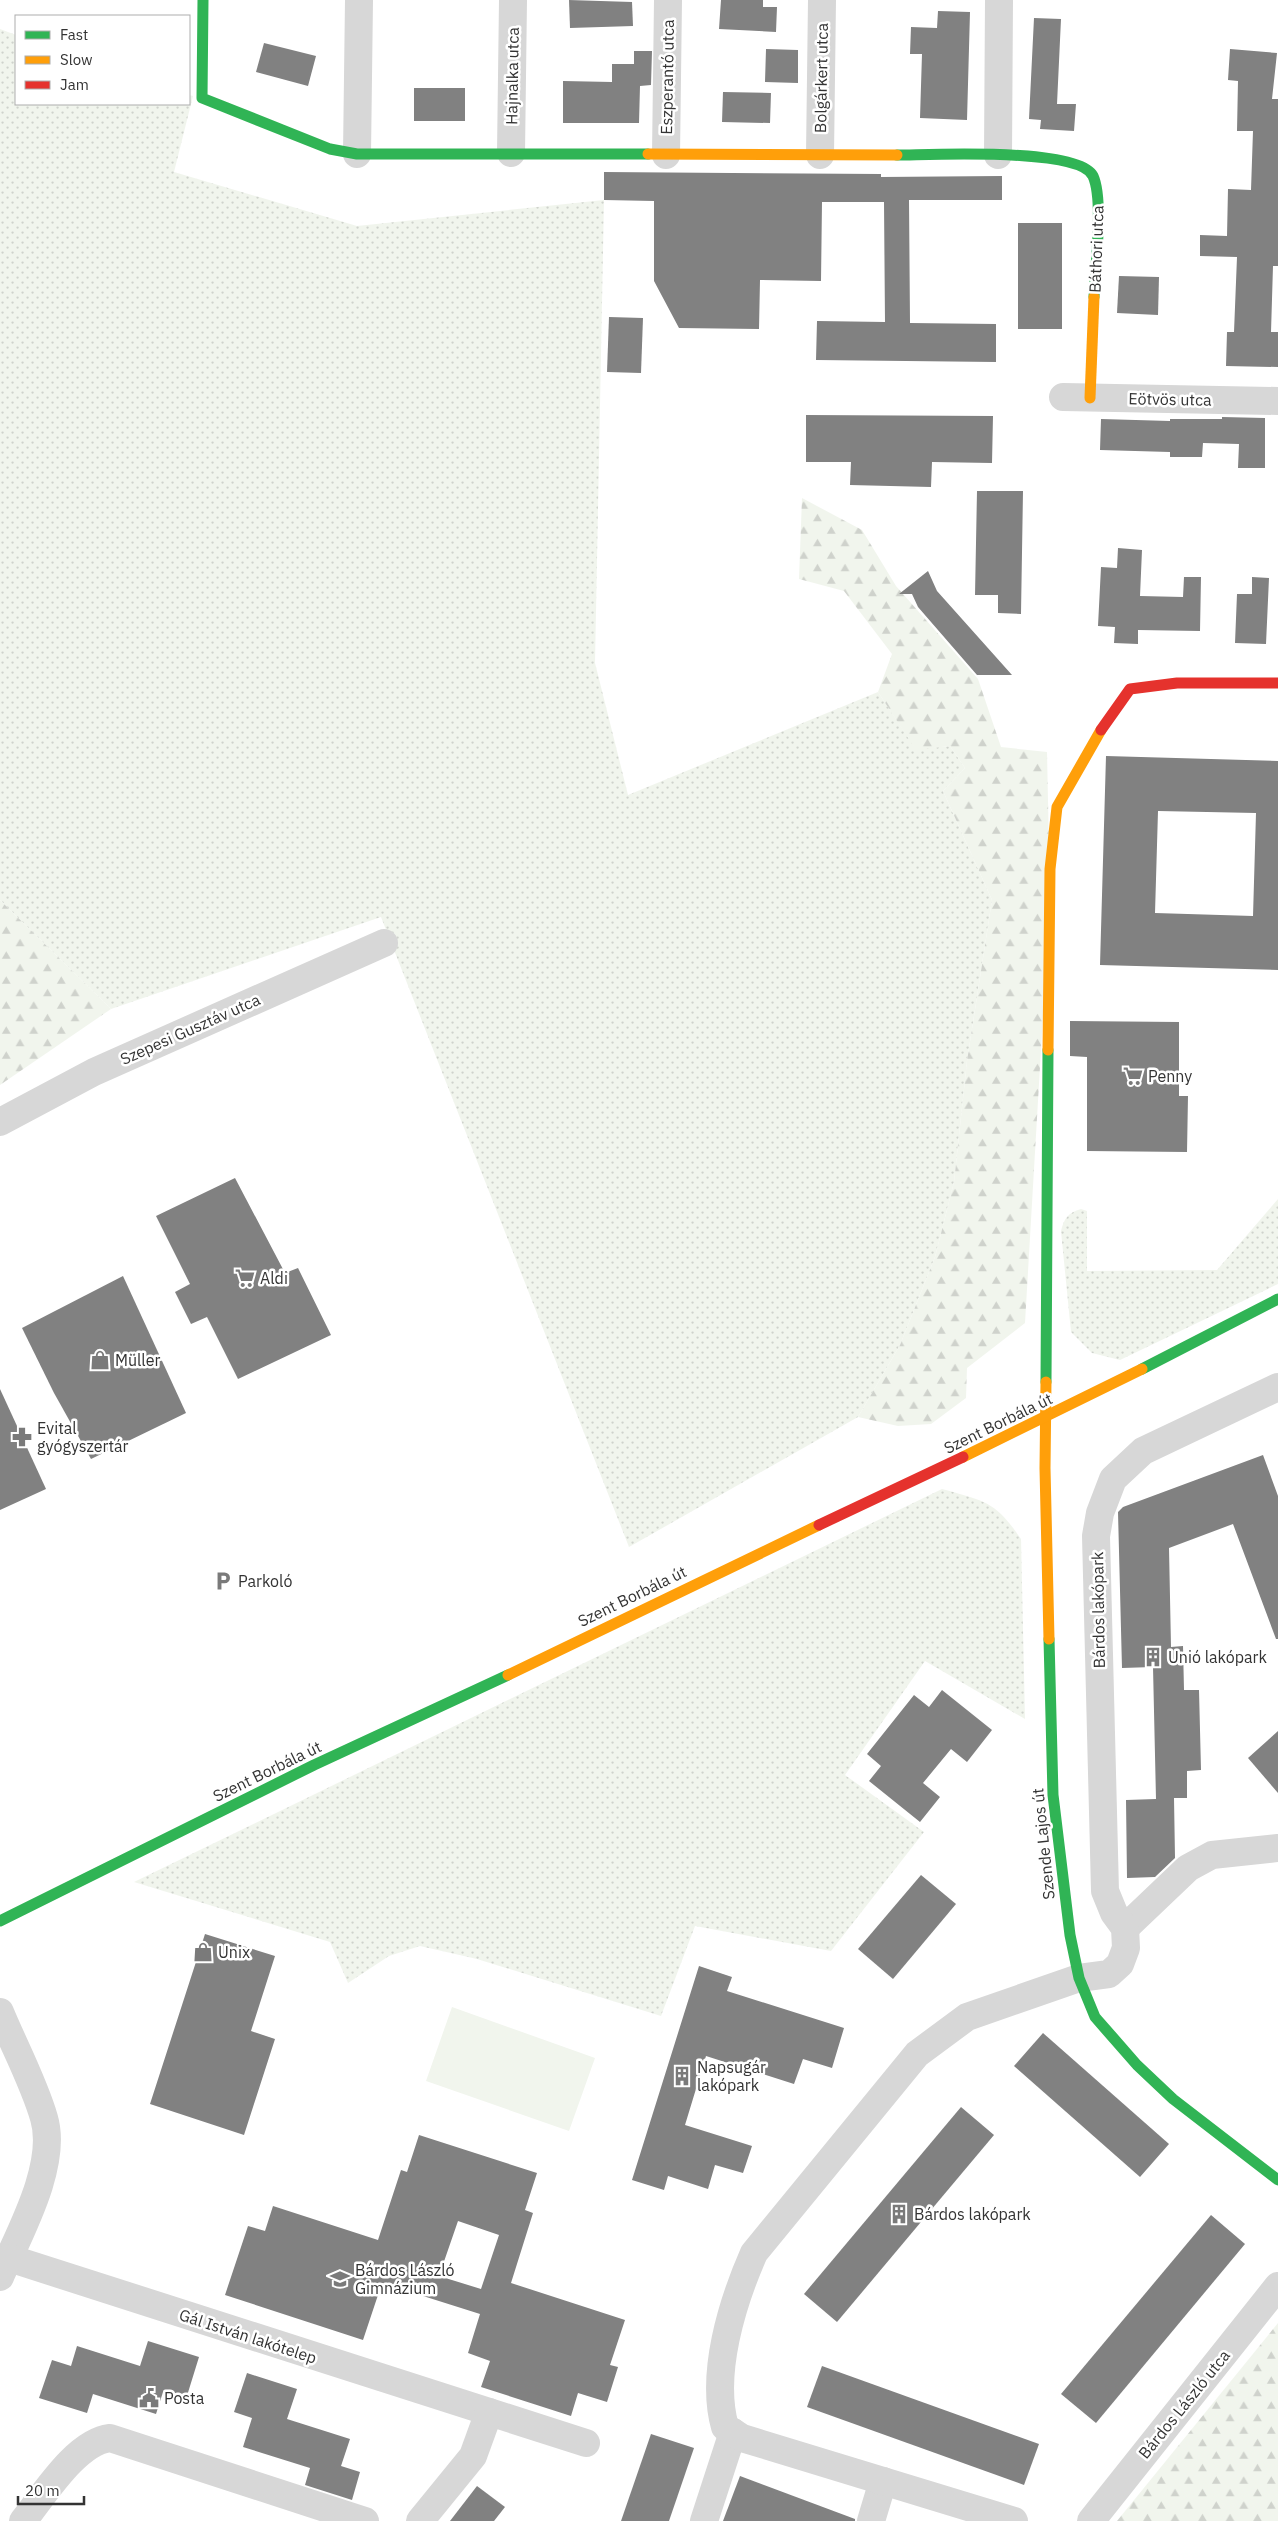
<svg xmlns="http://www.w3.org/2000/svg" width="1278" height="2521" font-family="'IBM Plex Sans',sans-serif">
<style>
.grass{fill:url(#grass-dots)}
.forest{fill:url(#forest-firs)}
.pitch{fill:#f1f5ed}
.building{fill:#818181;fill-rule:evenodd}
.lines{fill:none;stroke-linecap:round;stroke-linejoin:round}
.street{stroke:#d7d7d7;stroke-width:28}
.fast{stroke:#30b455;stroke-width:11}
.slow{stroke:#ff9f0a;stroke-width:11}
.jam{stroke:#e5322d;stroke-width:11}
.labels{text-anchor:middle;stroke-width:5;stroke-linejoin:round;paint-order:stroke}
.street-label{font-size:16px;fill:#333;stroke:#fff}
.poi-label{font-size:16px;fill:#333;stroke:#fff;text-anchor:start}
</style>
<defs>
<pattern id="grass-dots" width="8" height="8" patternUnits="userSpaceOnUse" patternTransform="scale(1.25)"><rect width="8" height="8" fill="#f1f5ed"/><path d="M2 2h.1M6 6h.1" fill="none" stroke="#cfd2cc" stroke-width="1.8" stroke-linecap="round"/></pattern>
<pattern id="forest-firs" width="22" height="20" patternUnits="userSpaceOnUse" patternTransform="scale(1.25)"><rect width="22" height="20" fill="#f1f5ed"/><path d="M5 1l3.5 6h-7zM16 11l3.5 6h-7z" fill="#cfd2cc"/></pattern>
</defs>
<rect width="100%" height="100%" fill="#fff"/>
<g class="grass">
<polygon points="0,29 16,35 16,104 189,104 189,95 193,96 174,172 357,226 604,200 595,663 628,795 878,692 916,749 950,746 965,768 943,791 992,900 967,1061 954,1182 935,1257 900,1345 858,1417 629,1547 381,917 111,1009 0,900"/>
<path d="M1278,1199V1284L1120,1360L1092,1353L1071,1332L1061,1231C1064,1218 1068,1213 1081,1209L1087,1211V1271L1217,1270Z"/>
<path d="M942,1489C985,1501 995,1501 1021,1539L1025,1719L925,1661L845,1775L924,1832L831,1951L695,1926L661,2016L477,1959L420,1946L389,1956L348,1983L330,1942L134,1882Z"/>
</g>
<g class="forest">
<polygon points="802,498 862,530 896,586 978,679 1001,747 1047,752 1050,896 1025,1323 967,1368 966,1398 931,1424 898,1426 858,1417 900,1345 935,1257 954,1182 967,1061 992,900 943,791 965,768 950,746 916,750 878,692 892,654 844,591 799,579"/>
<polygon points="0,900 111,1009 0,1085"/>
<polygon points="1278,2323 1278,2521 1117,2521"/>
</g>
<polygon class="pitch" points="452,2007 595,2058 569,2131 426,2081"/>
<g class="building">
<polygon points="569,0 632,2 633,26 570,28"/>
<polygon points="721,0 763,0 763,7 777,7 776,32 719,29"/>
<polygon points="938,11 970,12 967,120 920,118 922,54 910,54 911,27 937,28"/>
<polygon points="1034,18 1061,19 1057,104 1076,104 1074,131 1040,129 1041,120 1029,119"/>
<polygon points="264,43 316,56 308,86 256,72"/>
<polygon points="766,49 798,50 798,83 765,82"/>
<polygon points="1230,49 1277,53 1272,99 1278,99 1278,266 1273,266 1271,332 1278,332 1278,367 1226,366 1227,332 1234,332 1237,257 1200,256 1200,235 1227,236 1228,189 1251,190 1253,131 1237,131 1238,81 1228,80"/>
<polygon points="634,51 652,51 651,85 640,86 639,123 563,123 563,81 612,82 612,64 634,64"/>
<rect x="414" y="88" width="51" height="33"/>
<polygon points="723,92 771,93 770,123 722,122"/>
<polygon points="604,172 881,174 881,177 1002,176 1002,200 909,200 910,323 996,324 996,362 816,360 817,321 885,322 884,202 822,202 821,281 760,280 759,329 679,328 654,281 654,201 604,200"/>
<rect x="1018" y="223" width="44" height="106"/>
<polygon points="1119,276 1159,277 1158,315 1117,313"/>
<polygon points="609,317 643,318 641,373 607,372"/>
<polygon points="806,415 993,416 992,463 932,462 931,487 850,485 851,462 806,462"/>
<polygon points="1222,417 1265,418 1265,468 1238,468 1239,444 1203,443 1202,457 1170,457 1170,452 1100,450 1101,419 1170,421 1170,419 1222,419"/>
<polygon points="977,491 1023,491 1021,614 998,613 998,595 975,595"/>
<polygon points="1118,548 1142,550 1140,596 1183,597 1184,577 1201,577 1200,631 1138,630 1138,644 1114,643 1115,627 1098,626 1101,567 1117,568"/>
<polygon points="928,571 937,591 1012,675 977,675 918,607 912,594 899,594"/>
<polygon points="1252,577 1269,578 1266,644 1235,643 1237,594 1252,594"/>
<path d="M1106,756L1278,761V970L1100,965ZM1158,811L1256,813L1253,916L1155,913Z"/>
<polygon points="1070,1021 1179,1022 1179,1096 1188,1096 1187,1152 1087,1151 1087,1057 1070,1056"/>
<polygon points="235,1178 285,1273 298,1268 331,1335 238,1379 207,1317 191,1324 175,1292 190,1284 156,1216"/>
<polygon points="123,1276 186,1413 91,1459 54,1393 22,1328"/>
<polygon points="0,1389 46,1489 0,1510"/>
<polygon points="1263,1455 1278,1496 1278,1639 1276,1639 1233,1524 1169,1548 1171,1647 1183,1646 1184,1690 1199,1690 1201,1770 1187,1771 1187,1798 1174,1798 1175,1858 1155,1877 1127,1878 1126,1800 1156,1799 1153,1667 1122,1668 1118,1512 1123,1507"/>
<polygon points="942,1690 992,1730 967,1762 951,1749 923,1783 940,1797 920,1822 869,1781 881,1766 867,1754 914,1695 929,1707"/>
<polygon points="1278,1731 1278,1793 1248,1758"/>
<polygon points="921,1875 956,1904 893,1979 858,1949"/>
<polygon points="205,1934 275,1956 251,2031 275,2039 244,2135 150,2104"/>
<polygon points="699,1966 732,1977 727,1991 844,2028 832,2068 803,2059 794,2084 706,2056 685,2125 752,2146 743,2173 715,2165 708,2189 668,2176 664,2190 632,2180"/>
<polygon points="1043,2033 1169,2144 1140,2177 1014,2066"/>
<polygon points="961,2107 994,2135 837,2322 804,2294"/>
<path d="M419,2135L537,2173L525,2210L533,2213L511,2283L625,2320L610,2365L618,2367L607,2402L578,2393L571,2416L481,2387L490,2361L468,2353L480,2314L382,2283L363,2340L225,2295L248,2226L265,2231L273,2206L378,2240L401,2170L407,2172ZM458,2221L499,2235L481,2289L439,2276Z"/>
<polygon points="1211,2215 1245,2244 1096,2423 1061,2394"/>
<polygon points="148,2341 199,2357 186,2399 163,2392 156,2414 93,2394 87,2413 39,2398 52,2360 71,2366 77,2346 140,2366"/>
<polygon points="822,2366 1039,2444 1024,2485 807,2407"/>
<polygon points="247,2373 297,2389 287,2419 350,2439 341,2466 360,2472 352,2500 305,2485 310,2468 243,2447 252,2418 234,2412"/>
<polygon points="651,2434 694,2448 669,2521 621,2521"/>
<polygon points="740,2476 855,2519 855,2521 723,2521"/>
<polygon points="477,2486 505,2507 494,2521 450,2521"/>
</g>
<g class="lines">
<g class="street">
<polyline points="511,153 513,0"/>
<polyline points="357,154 359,0"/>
<polyline points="666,155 668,0"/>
<polyline points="820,155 822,0"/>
<polyline points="998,155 999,0"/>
<polyline points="1063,397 1278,401"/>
<polyline points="0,1122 94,1072 384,943"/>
<polyline points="1125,1928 1188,1868 1212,1855 1278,1848"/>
<path d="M0,2012C14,2046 34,2083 44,2118C58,2165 19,2234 0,2277"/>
<polyline points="9,2258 586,2443"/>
<path d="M23,2521C44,2495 76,2442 110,2438L365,2521"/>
<polyline points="420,2521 473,2456 489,2412"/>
<polyline points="704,2521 733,2432"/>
<polyline points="871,2521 883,2481"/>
<path d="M1014,2521L742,2438L725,2427C710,2374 732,2303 754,2253L917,2054L967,2017L1079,1978L1109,1974L1120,1964L1126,1948L1125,1928L1114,1913L1105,1891L1096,1536L1100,1513L1113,1479L1143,1451L1278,1387"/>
<polyline points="1091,2521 1278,2286"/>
</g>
<g class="fast">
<polyline points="203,0 202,98 330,149 357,154 648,154"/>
<path d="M897,155C930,155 1079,147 1093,176C1104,200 1095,269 1094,297"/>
<polyline points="1142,1369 1278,1299"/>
<polyline points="1046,1382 1048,1050"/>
<polyline points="1049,1639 1053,1795 1070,1935 1079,1978 1095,2017 1137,2065 1173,2099 1278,2180"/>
<polyline points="0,1921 314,1765 508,1675"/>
</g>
<g class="slow">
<polyline points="648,154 897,155"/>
<polyline points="1090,398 1094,297"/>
<polyline points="1048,1050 1050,869 1057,807 1101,730"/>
<polyline points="1046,1382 1045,1468 1049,1639"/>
<polyline points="963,1457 1142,1369"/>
<polyline points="508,1675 819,1525"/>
</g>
<g class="jam">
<polyline points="1101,730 1130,689 1177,683 1278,683"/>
<polyline points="819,1525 963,1457"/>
</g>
</g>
<defs>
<symbol id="supermarket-bare" viewBox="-9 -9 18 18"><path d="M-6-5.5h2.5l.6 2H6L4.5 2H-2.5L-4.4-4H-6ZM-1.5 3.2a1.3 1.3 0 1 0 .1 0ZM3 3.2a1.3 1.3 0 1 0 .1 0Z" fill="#7a7a7a" stroke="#fff" stroke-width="2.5" paint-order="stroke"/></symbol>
<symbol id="shop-bare" viewBox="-9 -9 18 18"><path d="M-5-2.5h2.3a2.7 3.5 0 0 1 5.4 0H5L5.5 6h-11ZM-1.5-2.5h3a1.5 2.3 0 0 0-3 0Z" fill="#7a7a7a" stroke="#fff" stroke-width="2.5" paint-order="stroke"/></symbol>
<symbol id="pharmacy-bare" viewBox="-9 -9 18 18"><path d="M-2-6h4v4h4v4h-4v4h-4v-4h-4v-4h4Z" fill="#7a7a7a" stroke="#fff" stroke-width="2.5" paint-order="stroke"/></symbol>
<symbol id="parking-bare" viewBox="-9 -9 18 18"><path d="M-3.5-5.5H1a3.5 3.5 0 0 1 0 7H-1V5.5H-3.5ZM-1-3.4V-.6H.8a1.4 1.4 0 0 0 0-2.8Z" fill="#7a7a7a" stroke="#fff" stroke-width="2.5" paint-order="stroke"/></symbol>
<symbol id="building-bare" viewBox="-9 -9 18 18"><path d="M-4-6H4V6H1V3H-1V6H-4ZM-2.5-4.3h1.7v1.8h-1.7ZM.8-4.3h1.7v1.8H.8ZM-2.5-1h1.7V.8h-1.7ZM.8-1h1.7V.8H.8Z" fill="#7a7a7a" stroke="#fff" stroke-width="2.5" paint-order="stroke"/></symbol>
<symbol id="school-bare" viewBox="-9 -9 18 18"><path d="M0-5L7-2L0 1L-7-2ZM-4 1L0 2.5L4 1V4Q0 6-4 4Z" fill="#7a7a7a" stroke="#fff" stroke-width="2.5" paint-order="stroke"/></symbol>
<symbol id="civic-bare" viewBox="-9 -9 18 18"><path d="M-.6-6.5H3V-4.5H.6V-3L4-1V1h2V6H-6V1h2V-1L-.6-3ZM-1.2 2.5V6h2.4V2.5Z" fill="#7a7a7a" stroke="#fff" stroke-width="2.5" paint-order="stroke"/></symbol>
</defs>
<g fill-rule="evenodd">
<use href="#supermarket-bare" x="1119" y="1062" width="28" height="28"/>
<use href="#supermarket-bare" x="231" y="1264" width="28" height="28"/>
<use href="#shop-bare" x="86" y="1346" width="28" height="28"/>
<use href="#pharmacy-bare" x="8" y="1423" width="28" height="28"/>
<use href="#parking-bare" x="209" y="1567" width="28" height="28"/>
<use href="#building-bare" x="1139" y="1643" width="28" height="28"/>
<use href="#shop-bare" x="189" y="1938" width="28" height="28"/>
<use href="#building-bare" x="668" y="2062" width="28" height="28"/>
<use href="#building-bare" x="885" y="2200" width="28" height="28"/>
<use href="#school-bare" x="326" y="2265" width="28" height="28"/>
<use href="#civic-bare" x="135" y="2384" width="28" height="28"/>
</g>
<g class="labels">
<g class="street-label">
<text transform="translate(512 76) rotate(-89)" y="6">Hajnalka utca</text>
<text transform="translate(667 77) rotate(-89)" y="6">Eszperantó utca</text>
<text transform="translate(821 78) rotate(-89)" y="6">Bolgárkert utca</text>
<text transform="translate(1096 249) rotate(-88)" y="6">Báthori utca</text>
<text transform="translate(1170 399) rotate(1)" y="6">Eötvös utca</text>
<text transform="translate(190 1029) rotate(-24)" y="6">Szepesi Gusztáv utca</text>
<text transform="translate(998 1423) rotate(-26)" y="6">Szent Borbála út</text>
<text transform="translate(632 1596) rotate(-26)" y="6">Szent Borbála út</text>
<text transform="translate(1098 1610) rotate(-91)" y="6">Bárdos lakópark</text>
<text transform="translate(267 1771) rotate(-26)" y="6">Szent Borbála út</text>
<text transform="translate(1043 1844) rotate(-96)" y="6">Szende Lajos út</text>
<text transform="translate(248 2336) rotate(18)" y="6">Gál István lakótelep</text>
<text transform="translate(1184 2404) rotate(-51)" y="6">Bárdos László utca</text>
</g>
<g class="poi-label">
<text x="1148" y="1082">Penny</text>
<text x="260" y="1284">Aldi</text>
<text x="115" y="1366">Müller</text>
<text x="37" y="1434">Evital<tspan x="37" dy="18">gyógyszertár</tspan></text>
<text x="238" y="1587">Parkoló</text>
<text x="1168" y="1663">Unió lakópark</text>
<text x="218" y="1958">Unix</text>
<text x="697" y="2073">Napsugár<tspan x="697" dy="18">lakópark</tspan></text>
<text x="914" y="2220">Bárdos lakópark</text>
<text x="355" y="2276">Bárdos László<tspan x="355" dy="18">Gimnázium</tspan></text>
<text x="164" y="2404">Posta</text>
</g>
</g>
<rect x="15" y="15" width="175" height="90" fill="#ffffff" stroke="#adadad"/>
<rect x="25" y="31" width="25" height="8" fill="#30b455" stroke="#adadad"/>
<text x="60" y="40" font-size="15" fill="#333333">Fast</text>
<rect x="25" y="56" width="25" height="8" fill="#ff9f0a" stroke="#adadad"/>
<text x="60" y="65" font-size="15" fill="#333333">Slow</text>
<rect x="25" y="81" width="25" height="8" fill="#e5322d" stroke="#adadad"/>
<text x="60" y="90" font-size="15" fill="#333333">Jam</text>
<path d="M18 2496v8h66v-8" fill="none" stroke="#333333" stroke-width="2.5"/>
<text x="25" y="2496" font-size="15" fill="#333333" stroke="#ffffff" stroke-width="4" paint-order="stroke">20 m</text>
</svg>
